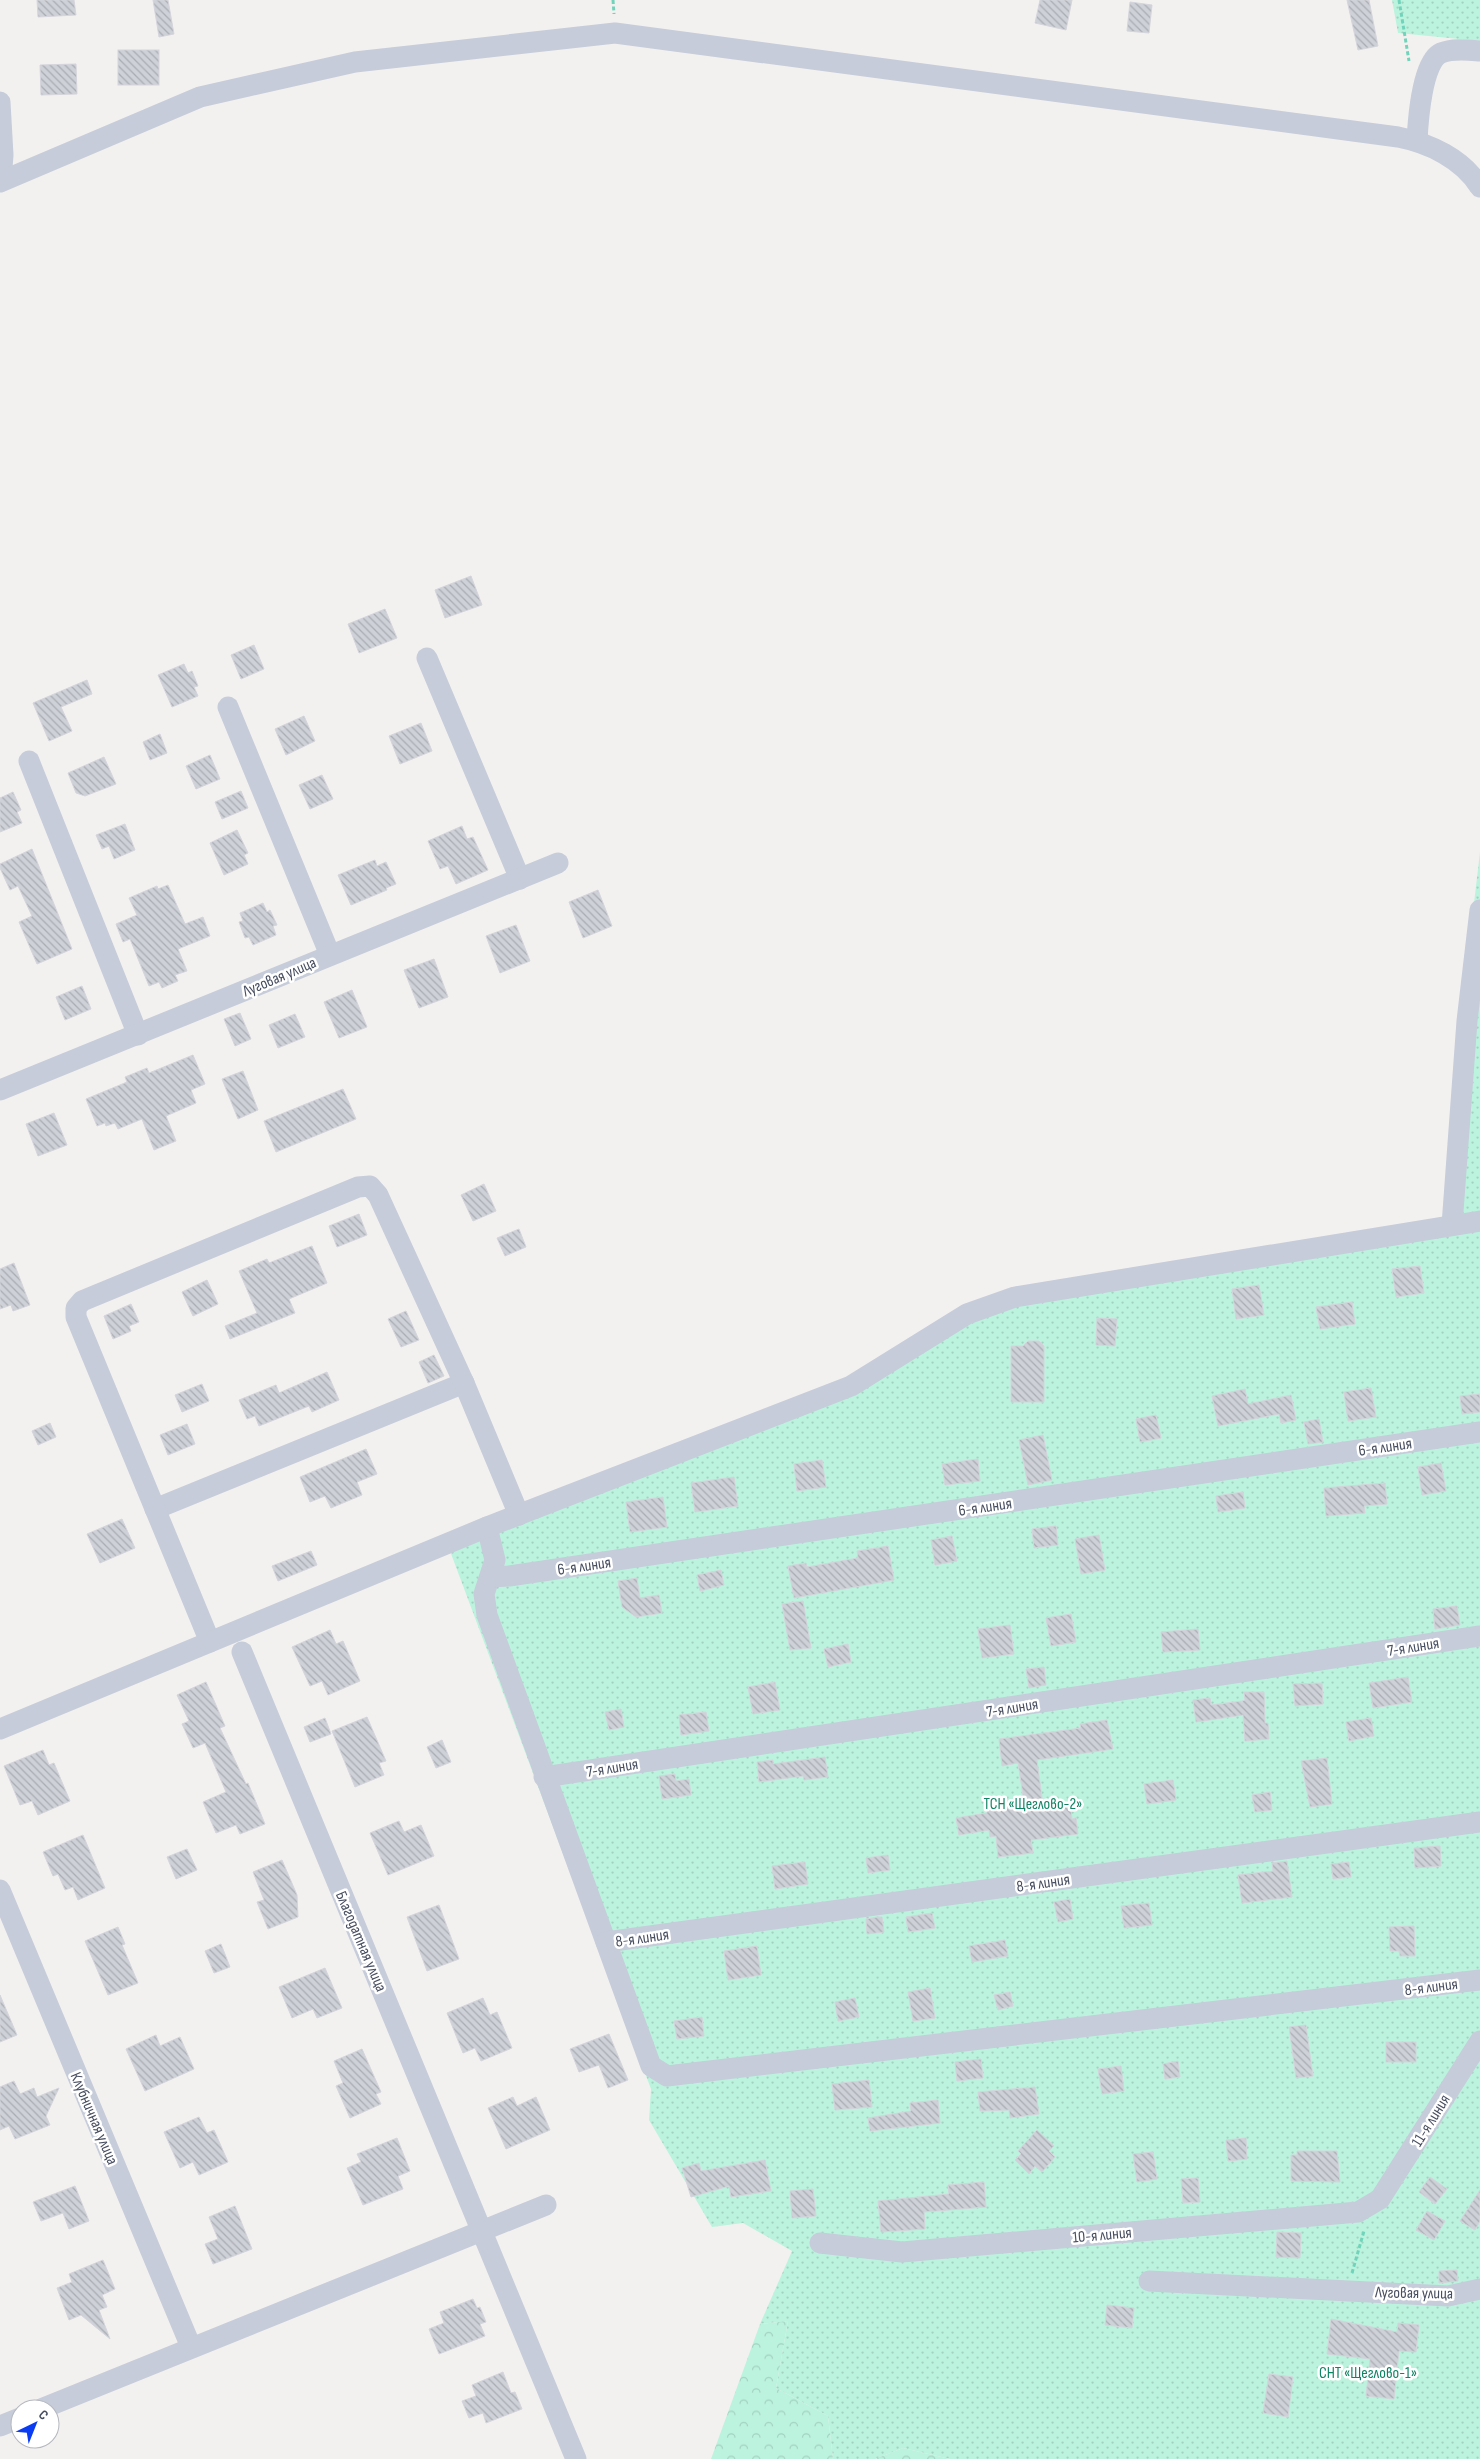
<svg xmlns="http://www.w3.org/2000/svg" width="1480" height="2459" font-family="'Sofia Sans Condensed',sans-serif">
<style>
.green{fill:url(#green-dots)}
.forest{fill:url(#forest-crowns)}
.building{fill:url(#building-back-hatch);stroke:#d4d5dc}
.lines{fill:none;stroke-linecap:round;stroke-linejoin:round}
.path{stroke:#71d4ba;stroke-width:3;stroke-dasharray:4 2.5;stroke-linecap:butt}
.minor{stroke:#c6ccd9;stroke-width:21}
.labels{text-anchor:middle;stroke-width:5;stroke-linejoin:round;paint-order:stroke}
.street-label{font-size:16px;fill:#474e60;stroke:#fff}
.park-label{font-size:16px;fill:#108363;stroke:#fff}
</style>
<defs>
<pattern id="green-dots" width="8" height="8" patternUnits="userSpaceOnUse" patternTransform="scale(1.25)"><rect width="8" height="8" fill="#bcf3de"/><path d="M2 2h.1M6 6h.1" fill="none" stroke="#a3d2c1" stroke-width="1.8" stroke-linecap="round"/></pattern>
<pattern id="forest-crowns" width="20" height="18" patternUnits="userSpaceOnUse" patternTransform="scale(1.25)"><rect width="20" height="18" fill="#bcf3de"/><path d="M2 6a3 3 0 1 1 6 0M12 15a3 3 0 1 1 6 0" fill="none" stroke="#a3d2c1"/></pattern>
<pattern id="building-back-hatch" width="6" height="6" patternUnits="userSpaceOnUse" patternTransform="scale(1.25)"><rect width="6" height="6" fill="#cfd1d8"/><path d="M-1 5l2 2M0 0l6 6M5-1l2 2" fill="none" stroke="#aaacb3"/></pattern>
</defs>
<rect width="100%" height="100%" fill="#f3f1f0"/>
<g class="green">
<polygon points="1392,0 1480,0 1480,41 1398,33"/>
<polygon points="1480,852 1480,2459 950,2459 903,2448 875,2459 833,2459 828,2416 776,2388 788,2321 760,2324 792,2251 743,2223 712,2227 649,2120 651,2089 450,1551 855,1393 969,1322 1017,1304 1444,1235 1460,1022"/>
</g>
<g class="forest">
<polygon points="788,2321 776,2388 828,2416 833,2459 711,2459 760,2324"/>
<polygon points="903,2448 950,2459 875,2459"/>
</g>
<g class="building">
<polygon points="37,0 74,0 76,15 38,17"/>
<polygon points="153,0 168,0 174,34 159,37"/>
<polygon points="1040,0 1072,0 1066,30 1035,23"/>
<polygon points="1347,0 1369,0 1378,46 1358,50"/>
<polygon points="1130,2 1152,5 1149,33 1127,31"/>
<rect x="118" y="50" width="41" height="35"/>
<polygon points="76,64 77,94 41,95 40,65"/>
<polygon points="471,576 482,605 445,618 435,590"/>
<polygon points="385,609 397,638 359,653 348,624"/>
<polygon points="254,645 264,669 241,679 231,655"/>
<polygon points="184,664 188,673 192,671 198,686 194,687 198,696 172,707 158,675"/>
<polygon points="87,680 92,694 61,707 72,731 49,741 33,703"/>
<polygon points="304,716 315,741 286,755 275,729"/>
<polygon points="421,723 432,751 400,764 389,736"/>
<polygon points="160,734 167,753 150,760 143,742"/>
<polygon points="210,755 220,779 196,789 186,766"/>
<polygon points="104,757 116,784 85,796 76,793 68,773"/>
<polygon points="322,775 333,799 310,809 299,785"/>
<polygon points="241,791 248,808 222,819 215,802"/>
<polygon points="13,792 21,810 17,812 22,823 0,832 0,798"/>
<polygon points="125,824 135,850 114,859 109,846 102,849 96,835"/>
<polygon points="462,826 467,839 473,837 488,870 456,884 448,866 440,869 428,841"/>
<polygon points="237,830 248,853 244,855 248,864 224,875 210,843"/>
<polygon points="32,849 72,949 37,964 19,922 32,916 18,886 10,890 0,868 0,864"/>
<polygon points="375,860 377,866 386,862 396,884 386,888 387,890 351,905 338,875"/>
<polygon points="168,885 185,924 203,917 210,936 178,949 187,971 175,975 178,981 162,988 159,982 149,986 130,939 123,942 116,924 137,915 129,898 157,886 158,889"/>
<polygon points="598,890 612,926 583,938 569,902"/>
<polygon points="263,903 267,912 270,910 277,925 273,926 276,935 253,945 249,937 245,938 239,922 243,921 240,913"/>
<polygon points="516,925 530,961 500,973 486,936"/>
<polygon points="434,959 448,997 419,1008 404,970"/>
<polygon points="82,986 91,1009 65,1020 56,997"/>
<polygon points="352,990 367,1027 339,1038 324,1002"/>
<polygon points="240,1013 251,1039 235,1046 224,1019"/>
<polygon points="295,1014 305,1037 278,1048 269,1025"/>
<polygon points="193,1055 205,1084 191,1090 196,1103 166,1116 176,1141 154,1150 142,1119 118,1129 115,1123 106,1126 105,1123 97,1126 86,1099 127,1082 125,1077 147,1068 149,1073"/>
<polygon points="243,1071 258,1110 238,1119 222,1079"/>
<polygon points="343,1089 356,1119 276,1152 264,1121"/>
<polygon points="54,1113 67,1145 38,1156 26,1124"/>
<polygon points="484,1184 496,1211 473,1221 461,1195"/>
<polygon points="359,1214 367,1235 337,1247 329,1226"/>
<polygon points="519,1229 526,1247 505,1256 497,1238"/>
<polygon points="312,1246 327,1283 289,1299 295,1313 230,1339 225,1326 257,1313 239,1271 267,1259 269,1263"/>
<polygon points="14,1263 30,1305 13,1311 11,1305 0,1309 0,1269"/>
<polygon points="1420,1266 1424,1293 1396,1297 1392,1269"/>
<polygon points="207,1280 218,1304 193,1316 182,1292"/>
<polygon points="1259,1285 1264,1315 1236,1319 1232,1289"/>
<polygon points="1352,1302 1355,1324 1320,1329 1316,1307"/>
<polygon points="131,1304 139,1322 129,1326 131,1331 113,1339 104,1316"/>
<polygon points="406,1311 419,1340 401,1347 388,1319"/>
<polygon points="1097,1318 1117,1319 1115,1346 1096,1345"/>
<polygon points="1028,1341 1039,1341 1044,1346 1044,1402 1011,1402 1011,1346 1023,1346"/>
<polygon points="434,1355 444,1376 428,1383 419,1362"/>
<polygon points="327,1372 339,1400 312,1412 309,1406 259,1426 255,1416 247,1419 239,1400 276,1385 279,1393"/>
<polygon points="202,1384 209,1401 182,1412 175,1395"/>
<polygon points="1371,1388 1376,1417 1348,1421 1344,1392"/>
<polygon points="1245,1389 1248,1404 1291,1395 1296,1420 1281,1423 1279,1414 1218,1426 1212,1396"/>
<polygon points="1480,1394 1480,1412 1462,1414 1460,1396"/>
<polygon points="1156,1415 1161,1438 1140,1442 1136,1419"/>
<polygon points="1319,1419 1323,1442 1308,1444 1304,1422"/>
<polygon points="50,1423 56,1437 38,1445 32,1431"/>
<polygon points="187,1424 195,1444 168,1455 160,1435"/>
<polygon points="1043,1435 1052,1480 1028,1485 1019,1440"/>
<polygon points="366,1449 377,1474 357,1482 362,1495 331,1508 325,1496 310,1502 300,1477"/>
<polygon points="978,1459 980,1481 945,1485 942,1464"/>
<polygon points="822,1460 826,1487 797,1491 794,1464"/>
<polygon points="1441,1463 1446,1491 1422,1495 1418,1467"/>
<polygon points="734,1477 738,1506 695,1512 691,1483"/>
<polygon points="1385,1483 1387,1504 1364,1506 1365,1513 1326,1516 1324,1488"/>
<polygon points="1243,1492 1245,1508 1218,1512 1216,1496"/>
<polygon points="663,1497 667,1527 630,1532 626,1502"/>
<polygon points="122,1519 135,1548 100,1563 87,1534"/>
<polygon points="1056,1526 1058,1545 1034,1548 1032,1529"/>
<polygon points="1099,1535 1105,1570 1081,1574 1075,1539"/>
<polygon points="952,1536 957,1561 935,1565 931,1540"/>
<polygon points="888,1546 894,1580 794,1598 788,1566 806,1563 807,1567 858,1558 857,1551"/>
<polygon points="311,1551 317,1565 278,1581 272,1566"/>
<polygon points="721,1570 724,1585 700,1591 697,1575"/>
<polygon points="637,1578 640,1598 659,1595 662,1613 636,1617 622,1607 618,1581"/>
<polygon points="803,1601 811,1648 790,1650 782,1604"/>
<polygon points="1457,1606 1460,1625 1435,1629 1433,1609"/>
<polygon points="1071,1614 1076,1642 1051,1646 1046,1618"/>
<polygon points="1010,1625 1014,1654 982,1658 978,1629"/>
<polygon points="1198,1629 1200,1650 1163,1652 1161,1632"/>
<polygon points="330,1630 336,1644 343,1641 360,1681 328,1695 322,1681 310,1686 292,1647"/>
<polygon points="848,1644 851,1662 828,1667 824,1649"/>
<polygon points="1044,1667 1046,1685 1029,1688 1026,1669"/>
<polygon points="1408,1677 1412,1702 1373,1708 1369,1683"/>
<polygon points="206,1682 225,1726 220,1728 246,1784 248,1783 265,1824 240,1834 236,1825 216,1833 203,1802 226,1792 205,1743 193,1748 182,1724 189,1721 177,1695"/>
<polygon points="775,1682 780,1710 753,1714 748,1687"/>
<polygon points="1322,1683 1323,1704 1295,1706 1293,1684"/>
<polygon points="1244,1692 1264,1692 1265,1723 1268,1723 1269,1739 1245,1741 1243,1715 1196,1722 1193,1700 1210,1698 1211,1705 1242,1701 1242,1703 1242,1701 1245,1700"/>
<polygon points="621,1709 624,1727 609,1730 605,1712"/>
<polygon points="706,1712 709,1731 681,1735 679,1715"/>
<polygon points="367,1717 386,1761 379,1763 384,1775 355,1787 332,1731"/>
<polygon points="325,1718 331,1734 310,1742 304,1727"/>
<polygon points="1371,1718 1374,1736 1349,1741 1346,1722"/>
<polygon points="1107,1720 1113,1749 1037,1760 1043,1805 1070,1802 1072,1819 1076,1818 1078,1834 1031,1840 1033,1853 998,1857 996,1836 990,1837 989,1830 959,1835 956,1818 987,1813 986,1807 1024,1802 1018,1763 1002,1766 999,1739 1081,1728 1080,1724"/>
<polygon points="442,1740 451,1762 436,1768 427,1747"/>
<polygon points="43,1750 49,1765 54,1763 70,1801 38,1815 32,1801 20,1805 4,1766"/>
<polygon points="825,1757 828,1777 804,1780 803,1776 759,1782 757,1762 773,1760 773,1764"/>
<polygon points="1327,1758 1332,1804 1310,1807 1301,1761"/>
<polygon points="675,1774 676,1781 689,1779 691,1795 662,1799 659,1776"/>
<polygon points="1173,1780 1176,1800 1147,1804 1144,1784"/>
<polygon points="1270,1792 1272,1810 1255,1812 1252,1795"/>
<polygon points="399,1821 404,1832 421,1825 434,1856 388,1875 370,1833"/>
<polygon points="83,1835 105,1888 78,1900 73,1887 65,1890 58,1874 53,1876 43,1852"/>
<polygon points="1440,1846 1441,1866 1415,1868 1414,1848"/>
<polygon points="187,1849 197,1870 176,1879 167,1857"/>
<polygon points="888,1855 890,1870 868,1873 866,1858"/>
<polygon points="282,1860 297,1895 298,1917 268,1929 257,1902 264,1900 253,1872"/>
<polygon points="1287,1861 1292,1897 1242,1903 1238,1875 1273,1871 1272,1863"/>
<polygon points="805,1862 808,1884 775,1889 772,1866"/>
<polygon points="1349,1862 1351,1877 1333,1879 1331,1864"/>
<polygon points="1070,1899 1073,1919 1058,1922 1054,1902"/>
<polygon points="1149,1903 1152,1925 1124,1928 1121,1906"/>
<polygon points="439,1905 459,1959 427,1971 407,1917"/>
<polygon points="932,1913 935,1928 908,1932 906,1917"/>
<polygon points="877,1917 882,1917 884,1932 867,1934 866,1919"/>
<polygon points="1414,1926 1415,1956 1400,1956 1399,1951 1390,1951 1389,1927"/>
<polygon points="118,1927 125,1944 122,1945 138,1983 108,1995 85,1941"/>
<polygon points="1005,1940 1008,1956 972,1962 969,1946"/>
<polygon points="221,1944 230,1967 214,1973 205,1951"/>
<polygon points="757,1946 761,1975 728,1980 724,1951"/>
<polygon points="325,1968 342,2008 317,2018 313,2009 292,2018 279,1987"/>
<polygon points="930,1988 935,2018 913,2021 908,1992"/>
<polygon points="1010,1992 1013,2006 998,2010 994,1995"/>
<polygon points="0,1995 17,2035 0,2042"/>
<polygon points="483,1998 490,2015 497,2012 512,2048 481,2061 475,2048 463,2053 447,2013"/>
<polygon points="855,1998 859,2017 838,2021 835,2002"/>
<polygon points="702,2017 704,2036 677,2039 674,2021"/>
<polygon points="1306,2025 1313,2076 1296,2078 1289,2027"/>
<polygon points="609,2034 628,2080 608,2088 599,2065 579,2072 570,2049"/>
<polygon points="156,2035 160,2046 180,2037 194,2069 145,2091 126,2049"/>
<rect x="1386" y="2042" width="30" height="20"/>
<polygon points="362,2049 381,2092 376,2094 381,2104 350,2118 336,2086 343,2083 334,2061"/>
<polygon points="981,2059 983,2078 957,2081 955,2062"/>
<polygon points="1178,2061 1180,2077 1165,2079 1163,2064"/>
<polygon points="1121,2066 1124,2091 1102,2094 1098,2069"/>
<polygon points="869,2080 872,2107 835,2110 832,2084"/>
<polygon points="14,2081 20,2094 34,2088 37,2097 59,2088 46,2116 50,2125 15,2139 9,2126 0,2130 0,2087"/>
<polygon points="1035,2087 1039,2114 1010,2118 1009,2110 980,2111 978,2092"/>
<polygon points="513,2097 517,2106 536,2097 550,2130 506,2149 488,2108"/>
<polygon points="938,2100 940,2123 870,2131 868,2118 911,2111 910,2103"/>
<polygon points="199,2117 207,2133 214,2130 228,2162 199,2175 193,2162 180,2168 164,2132"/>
<polygon points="1037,2130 1054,2146 1049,2151 1055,2157 1042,2172 1035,2166 1029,2174 1015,2160 1021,2154 1018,2151"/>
<polygon points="397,2138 410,2171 398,2176 403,2189 363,2205 347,2168 361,2162 357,2154"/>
<polygon points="1246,2138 1247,2159 1228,2161 1226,2140"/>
<polygon points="1297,2151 1337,2151 1340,2182 1291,2181 1291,2155 1297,2155"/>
<polygon points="1153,2152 1157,2179 1137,2182 1133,2154"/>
<polygon points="765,2160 771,2191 731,2197 729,2186 691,2197 682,2168 699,2163 701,2171"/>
<polygon points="1430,2177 1447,2189 1435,2204 1419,2192"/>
<polygon points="1198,2178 1200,2202 1183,2203 1181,2179"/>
<polygon points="984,2182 986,2207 924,2212 925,2229 881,2232 878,2201 949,2194 948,2185"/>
<polygon points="75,2186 89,2221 69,2229 63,2213 41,2221 33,2202"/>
<polygon points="813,2189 816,2216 792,2218 790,2191"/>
<polygon points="1480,2190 1480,2221 1475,2230 1460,2221"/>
<polygon points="235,2206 252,2249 213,2264 205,2244 218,2239 209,2217"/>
<polygon points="1427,2211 1445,2221 1434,2240 1416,2230"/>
<polygon points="1277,2232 1301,2233 1300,2258 1276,2257"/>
<polygon points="103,2260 115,2289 102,2295 107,2307 99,2310 110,2339 81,2315 69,2320 57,2288 72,2282 69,2274"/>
<polygon points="1457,2270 1458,2281 1439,2283 1439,2271"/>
<polygon points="473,2299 477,2308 480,2307 486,2322 480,2324 485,2336 439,2354 429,2329 444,2323 440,2312"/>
<polygon points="1107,2305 1134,2308 1132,2328 1105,2325"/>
<polygon points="1331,2319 1397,2332 1398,2323 1419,2325 1416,2352 1399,2351 1394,2399 1366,2396 1370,2359 1327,2354"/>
<polygon points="503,2372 511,2393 515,2392 522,2409 486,2423 483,2413 469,2418 462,2401 476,2396 472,2385"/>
<polygon points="1269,2374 1293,2377 1288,2417 1263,2413"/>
</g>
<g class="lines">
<g class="path">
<polyline points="613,0 614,14"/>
<polyline points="1399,0 1409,61"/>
<polyline points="1352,2273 1364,2231"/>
</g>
<g class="minor">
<polyline points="0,102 3,155 1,181"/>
<path d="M1417,141C1418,121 1422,61 1441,53C1453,48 1468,50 1480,51"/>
<path d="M0,182L200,97L355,62L615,33L1398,137C1429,143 1463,159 1480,187"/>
<polyline points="427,658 520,879"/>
<polyline points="228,707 330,955"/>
<polyline points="29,761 138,1035"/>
<polyline points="0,1090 558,863"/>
<polyline points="1452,1225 1467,1021 1480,910"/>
<polyline points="155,1509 464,1383"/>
<polyline points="487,1527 495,1560 484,1594 487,1615 651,2066 667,2076 1480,1980"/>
<polyline points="490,1577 509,1576 1480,1432"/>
<polyline points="210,1642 76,1317 76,1308 82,1301 358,1187 370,1186 378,1195 464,1383 519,1515"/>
<polyline points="242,1652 576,2459"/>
<polyline points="0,1729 487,1527 851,1386 967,1314 1015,1297 1480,1221"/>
<polyline points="544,1777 1480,1636"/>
<polyline points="0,1890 191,2347"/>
<polyline points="606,1942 1480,1822"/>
<polyline points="820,2243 902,2252 1358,2212 1380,2199 1480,2041"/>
<polyline points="1149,2281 1448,2296 1480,2289"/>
<polyline points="41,2409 546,2205"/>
<polyline points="0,2426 20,2418"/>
</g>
</g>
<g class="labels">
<g class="street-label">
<text transform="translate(279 976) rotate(-23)" y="6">Луговая улица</text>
<text transform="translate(1385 1446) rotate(-8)" y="6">6-я линия</text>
<text transform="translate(985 1506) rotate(-8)" y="6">6-я линия</text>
<text transform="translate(584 1565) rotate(-8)" y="6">6-я линия</text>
<text transform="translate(1413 1646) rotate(-9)" y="6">7-я линия</text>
<text transform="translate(1012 1707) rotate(-9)" y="6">7-я линия</text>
<text transform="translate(612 1767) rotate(-9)" y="6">7-я линия</text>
<text transform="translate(1043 1882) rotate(-8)" y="6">8-я линия</text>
<text transform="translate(642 1937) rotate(-8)" y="6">8-я линия</text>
<text transform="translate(362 1941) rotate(67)" y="6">Благодатная улица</text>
<text transform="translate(1431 1986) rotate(-7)" y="6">8-я линия</text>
<text transform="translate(95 2118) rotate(67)" y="6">Клубничная улица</text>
<text transform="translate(1430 2120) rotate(-58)" y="6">11-я линия</text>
<text transform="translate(1102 2234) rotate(-5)" y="6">10-я линия</text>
<text transform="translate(1414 2292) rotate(1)" y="6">Луговая улица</text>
</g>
<g class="park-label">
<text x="1033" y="1809">ТСН «Щеглово-2»</text>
<text x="1368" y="2378">СНТ «Щеглово-1»</text>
</g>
</g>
<g transform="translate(35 2424) rotate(43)"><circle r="24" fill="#ffffff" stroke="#b5b8bf"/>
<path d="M0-4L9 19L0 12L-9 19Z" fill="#0a3cf3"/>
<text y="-8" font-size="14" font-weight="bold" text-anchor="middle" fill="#474e60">С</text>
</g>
</svg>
